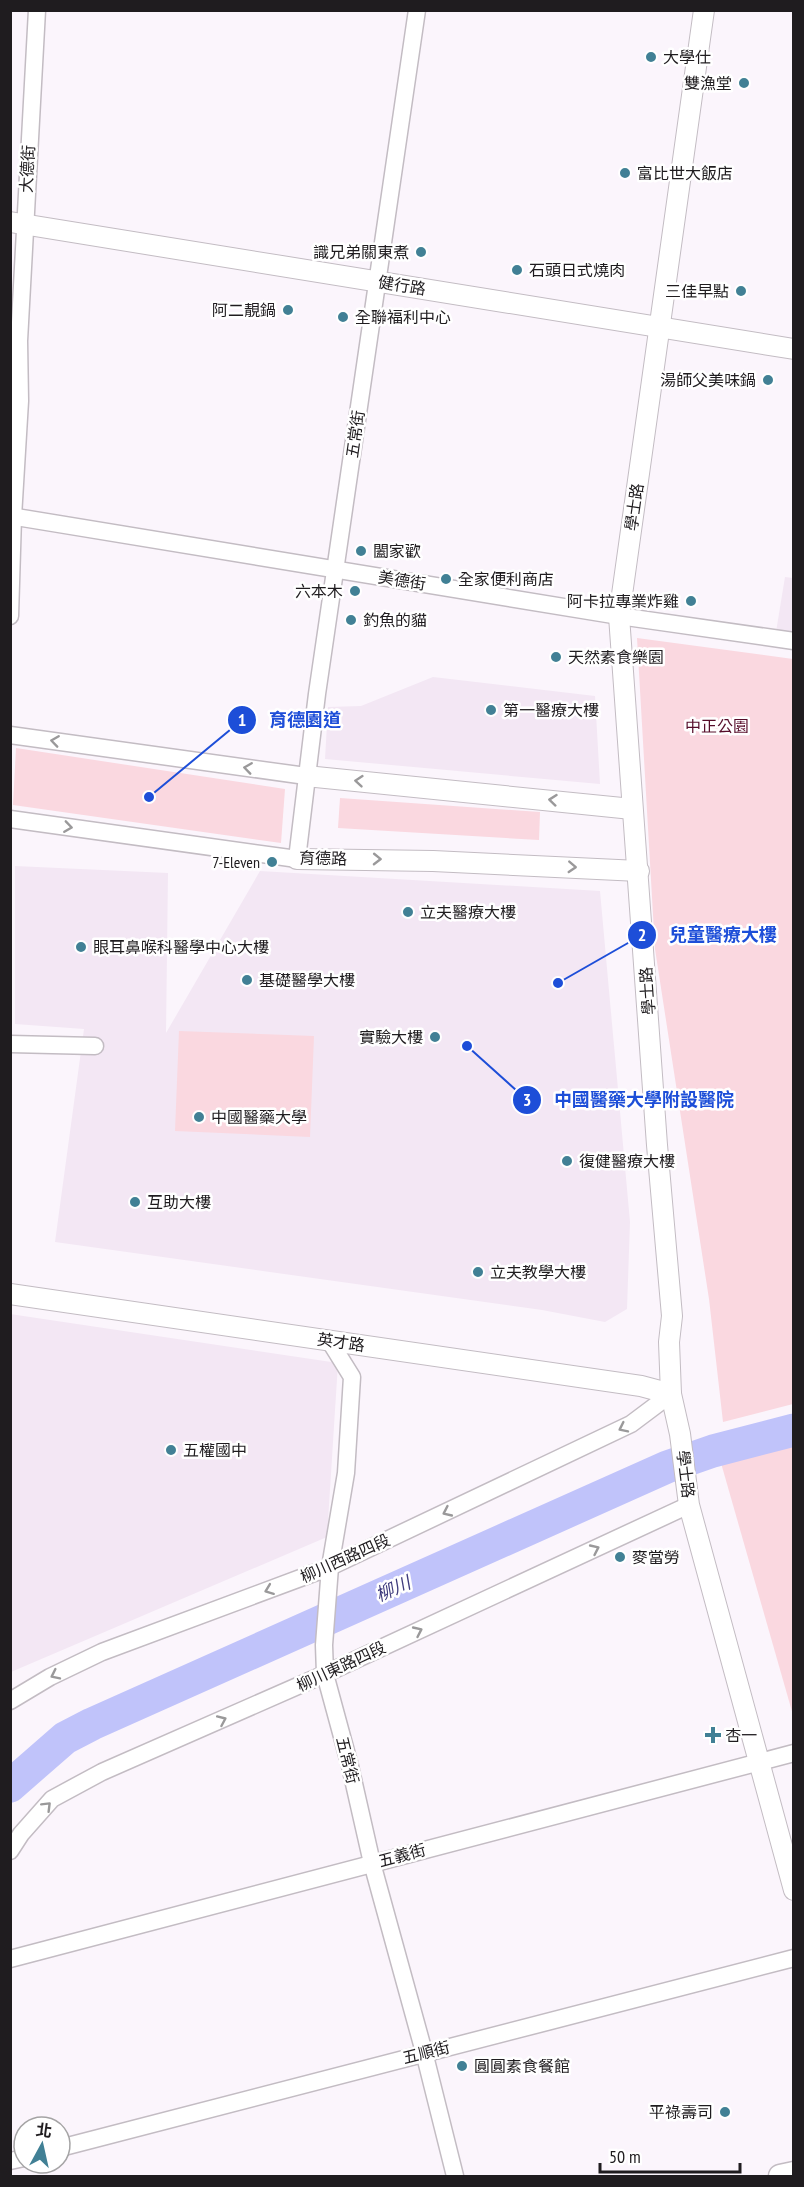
<svg xmlns="http://www.w3.org/2000/svg" width="804" height="2187" font-family="'PT Sans Narrow','Noto Sans TC',sans-serif">
<style>
.built{fill:#f3e7f4}
.green{fill:#fad8e0}
.lines{fill:none;stroke-linecap:round;stroke-linejoin:round}
.river{stroke:#c0c3fa;stroke-width:33}
.minor-casing{stroke:#c3bcc3;stroke-width:19}
.tertiary-casing{stroke:#c3bcc3;stroke-width:22}
.secondary-casing{stroke:#c3bcc3;stroke-width:25}
.minor{stroke:#fff;stroke-width:16}
.tertiary{stroke:#fff;stroke-width:20}
.secondary{stroke:#fff;stroke-width:22}
.oneway{stroke:#9a999a}
.poi-dot{fill:#418095;stroke:#fff;stroke-width:2}
.labels{text-anchor:middle;stroke-width:5;stroke-linejoin:round;paint-order:stroke}
.poi-label{font-size:16px;fill:#1f1c1f;stroke:#fff;text-anchor:start}
.street-label{font-size:16px;fill:#1f1c1f;stroke:#fff}
.park-label{font-size:16px;fill:#560d2a;stroke:#fff}
.water-label{font-size:18px;font-style:italic;fill:#3f3c7d;stroke:#fff}
.leader{fill:none;stroke:#1d4ed8;stroke-width:2}
.callout-dot{fill:#1d4ed8;stroke:#fff;stroke-width:2}
.mark-label{font-size:18px;text-anchor:middle;font-weight:bold;fill:#fff}
.callout-label{font-size:18px;text-anchor:middle;font-weight:bold;fill:#1d4ed8;stroke:#fff;stroke-width:5;stroke-linejoin:round;paint-order:stroke}
</style>
<rect width="100%" height="100%" fill="#fbf5fc"/>
<g class="built">
<polygon points="785,577 793,578 793,634 776,632"/>
<polygon points="433,677 595,696 600,784 325,759 328,707 361,706"/>
<polygon points="15,866 168,873 166,1033 260,871 600,891 630,1222 627,1309 605,1322 542,1310 55,1242 84,1029 15,1024"/>
<polygon points="10,1314 338,1363 327,1537 11,1672"/>
</g>
<g class="green">
<polygon points="637,638 793,659 793,1404 723,1422 709,1299 655,949"/>
<polygon points="16,748 285,789 281,843 13,805"/>
<polygon points="340,798 540,812 539,840 338,828"/>
<polygon points="179,1031 314,1036 310,1137 175,1131"/>
<polygon points="793,1445 794,1445 793,1715 721,1463"/>
</g>
<g class="lines">
<polyline class="river" points="10,1786 65,1738 92,1724 667,1467 713,1451 794,1430"/>
<defs>
<g id="minor">
<polyline points="10,516 619,616 794,641"/>
<polyline points="10,616 13,517 20,401 19,341 37,10"/>
<polyline points="10,735 306,776"/>
<polyline points="10,819 297,859 317,694 417,10"/>
<polyline points="10,1044 95,1046"/>
<polyline points="329,1340 352,1377 346,1473 330,1567 324,1645 325,1674 350,1766 372,1863 424,2052 455,2176"/>
<polyline points="10,1701 50,1677 102,1652 330,1567 631,1424 671,1394"/>
<polyline points="10,1851 21,1834 52,1799 102,1772 325,1674 689,1505"/>
<polyline points="10,1959 794,1753"/>
<polyline points="60,2148 794,1958"/>
<polyline points="10,2161 24,2158"/>
</g>
<g id="tertiary">
<polyline points="704,10 619,616 657,1145 672,1316 669,1342 671,1394 680,1434 689,1505 794,1890"/>
<polyline points="10,222 794,349"/>
<polyline points="306,776 632,809"/>
<polyline points="297,859 433,861 639,871"/>
<polyline points="10,1294 641,1386 671,1394"/>
</g>
<polyline id="secondary" points="780,2176 794,2173"/>
</defs>
<use href="#minor" class="minor-casing"/>
<use href="#tertiary" class="tertiary-casing"/>
<use href="#secondary" class="secondary-casing"/>
<use href="#minor" class="minor"/>
<use href="#tertiary" class="tertiary"/>
<use href="#secondary" class="secondary"/>
</g>
<defs><path id="oneway-chevron" d="M-2-3.5L2.5 0L-2 3.5" fill="none" stroke-width="1.6" stroke-linecap="round" stroke-linejoin="round" transform="scale(1.5)"/></defs>
<g class="oneway">
<use href="#oneway-chevron" transform="translate(55 741) rotate(-172)"/>
<use href="#oneway-chevron" transform="translate(248 768) rotate(-172)"/>
<use href="#oneway-chevron" transform="translate(359 781) rotate(-175)"/>
<use href="#oneway-chevron" transform="translate(553 800) rotate(-174)"/>
<use href="#oneway-chevron" transform="translate(68 827) rotate(8)"/>
<use href="#oneway-chevron" transform="translate(377 859) rotate(1)"/>
<use href="#oneway-chevron" transform="translate(572 867) rotate(3)"/>
<use href="#oneway-chevron" transform="translate(623 1428) rotate(154)"/>
<use href="#oneway-chevron" transform="translate(447 1512) rotate(155)"/>
<use href="#oneway-chevron" transform="translate(595 1549) rotate(-25)"/>
<use href="#oneway-chevron" transform="translate(269 1590) rotate(159)"/>
<use href="#oneway-chevron" transform="translate(418 1631) rotate(-25)"/>
<use href="#oneway-chevron" transform="translate(55 1675) rotate(154)"/>
<use href="#oneway-chevron" transform="translate(222 1720) rotate(-24)"/>
<use href="#oneway-chevron" transform="translate(47 1806) rotate(-45)"/>
</g>
<g class="poi-dot">
<circle cx="651" cy="57" r="6"/>
<circle cx="744" cy="83" r="6"/>
<circle cx="625" cy="173" r="6"/>
<circle cx="421" cy="252" r="6"/>
<circle cx="517" cy="270" r="6"/>
<circle cx="741" cy="291" r="6"/>
<circle cx="288" cy="310" r="6"/>
<circle cx="343" cy="317" r="6"/>
<circle cx="768" cy="380" r="6"/>
<circle cx="361" cy="551" r="6"/>
<circle cx="446" cy="579" r="6"/>
<circle cx="355" cy="591" r="6"/>
<circle cx="691" cy="601" r="6"/>
<circle cx="351" cy="620" r="6"/>
<circle cx="556" cy="657" r="6"/>
<circle cx="491" cy="710" r="6"/>
<circle cx="272" cy="862" r="6"/>
<circle cx="408" cy="912" r="6"/>
<circle cx="81" cy="947" r="6"/>
<circle cx="247" cy="980" r="6"/>
<circle cx="435" cy="1037" r="6"/>
<circle cx="199" cy="1117" r="6"/>
<circle cx="567" cy="1161" r="6"/>
<circle cx="135" cy="1202" r="6"/>
<circle cx="478" cy="1272" r="6"/>
<circle cx="171" cy="1450" r="6"/>
<circle cx="620" cy="1557" r="6"/>
<path d="M710 1726h6v6h6v6h-6v6h-6v-6h-6v-6h6z"/>
<circle cx="462" cy="2066" r="6"/>
<circle cx="725" cy="2112" r="6"/>
</g>
<g class="labels">
<g class="poi-label">
<text x="663" y="63">大學仕</text>
<text x="732" y="89" text-anchor="end">雙漁堂</text>
<text x="637" y="179">富比世大飯店</text>
<text x="409" y="258" text-anchor="end">識兄弟關東煮</text>
<text x="529" y="276">石頭日式燒肉</text>
<text x="729" y="297" text-anchor="end">三佳早點</text>
<text x="276" y="316" text-anchor="end">阿二靚鍋</text>
<text x="355" y="323">全聯福利中心</text>
<text x="756" y="386" text-anchor="end">湯師父美味鍋</text>
<text x="373" y="557">闔家歡</text>
<text x="458" y="585">全家便利商店</text>
<text x="343" y="597" text-anchor="end">六本木</text>
<text x="679" y="607" text-anchor="end">阿卡拉專業炸雞</text>
<text x="363" y="626">釣魚的貓</text>
<text x="568" y="663">天然素食樂園</text>
<text x="503" y="716">第一醫療大樓</text>
<text x="260" y="868" text-anchor="end">7-Eleven</text>
<text x="420" y="918">立夫醫療大樓</text>
<text x="93" y="953">眼耳鼻喉科醫學中心大樓</text>
<text x="259" y="986">基礎醫學大樓</text>
<text x="423" y="1043" text-anchor="end">實驗大樓</text>
<text x="211" y="1123">中國醫藥大學</text>
<text x="579" y="1167">復健醫療大樓</text>
<text x="147" y="1208">互助大樓</text>
<text x="490" y="1278">立夫教學大樓</text>
<text x="183" y="1456">五權國中</text>
<text x="632" y="1563">麥當勞</text>
<text x="725" y="1741">杏一</text>
<text x="474" y="2072">圓圓素食餐館</text>
<text x="713" y="2118" text-anchor="end">平祿壽司</text>
</g>
<g class="street-label">
<text transform="translate(27 169) rotate(-87)" y="6">大德街</text>
<text transform="translate(402 285) rotate(9)" y="6">健行路</text>
<text transform="translate(355 434) rotate(-82)" y="6">五常街</text>
<text transform="translate(634 507) rotate(-82)" y="6">學士路</text>
<text transform="translate(402 580) rotate(9)" y="6">美德街</text>
<text transform="translate(323 858) rotate(1)" y="6">育德路</text>
<text transform="translate(647 991) rotate(-94)" y="6">學士路</text>
<text transform="translate(341 1342) rotate(8)" y="6">英才路</text>
<text transform="translate(686 1474) rotate(83)" y="6">學士路</text>
<text transform="translate(345 1558) rotate(-24)" y="6">柳川西路四段</text>
<text transform="translate(341 1666) rotate(-25)" y="6">柳川東路四段</text>
<text transform="translate(348 1760) rotate(76)" y="6">五常街</text>
<text transform="translate(402 1855) rotate(-15)" y="6">五義街</text>
<text transform="translate(426 2052) rotate(-14)" y="6">五順街</text>
</g>
<g class="park-label">
<text x="717" y="732">中正公園</text>
</g>
<g class="water-label">
<text transform="translate(393 1589) rotate(-24)" y="6">柳川</text>
</g>
</g>
<path class="leader" d="M149 797L242 720M558 983L642 935M467 1046L527 1100"/>
<g class="callout-dot">
<circle cx="149" cy="797" r="6"/>
<circle cx="558" cy="983" r="6"/>
<circle cx="467" cy="1046" r="6"/>
<circle cx="242" cy="720" r="15"/>
<circle cx="642" cy="935" r="15"/>
<circle cx="527" cy="1100" r="15"/>
</g>
<g class="mark-label">
<text x="242" y="726">1</text>
<text x="642" y="941">2</text>
<text x="527" y="1106">3</text>
</g>
<g class="callout-label">
<text x="305" y="726">育德園道</text>
<text x="723" y="941">兒童醫療大樓</text>
<text x="644" y="1106">中國醫藥大學附設醫院</text>
</g>
<rect width="804" height="2187" fill="none" stroke="#1f1c1f" stroke-width="24"/>
<g transform="translate(42 2145) rotate(8)"><circle r="28" fill="#ffffff" stroke="#a5a4a5" stroke-width="1.5"/>
<path d="M0-4.5L10 22L0 15L-10 22Z" fill="#418095"/>
<text y="-9" font-size="16" font-weight="bold" text-anchor="middle" fill="#1f1c1f">北</text>
</g>
<path d="M600 2163v9h140v-9" fill="none" stroke="#1f1c1f" stroke-width="3"/>
<text x="609" y="2163" font-size="18" fill="#1f1c1f" stroke="#ffffff" stroke-width="4.5" paint-order="stroke">50 m</text>
</svg>
